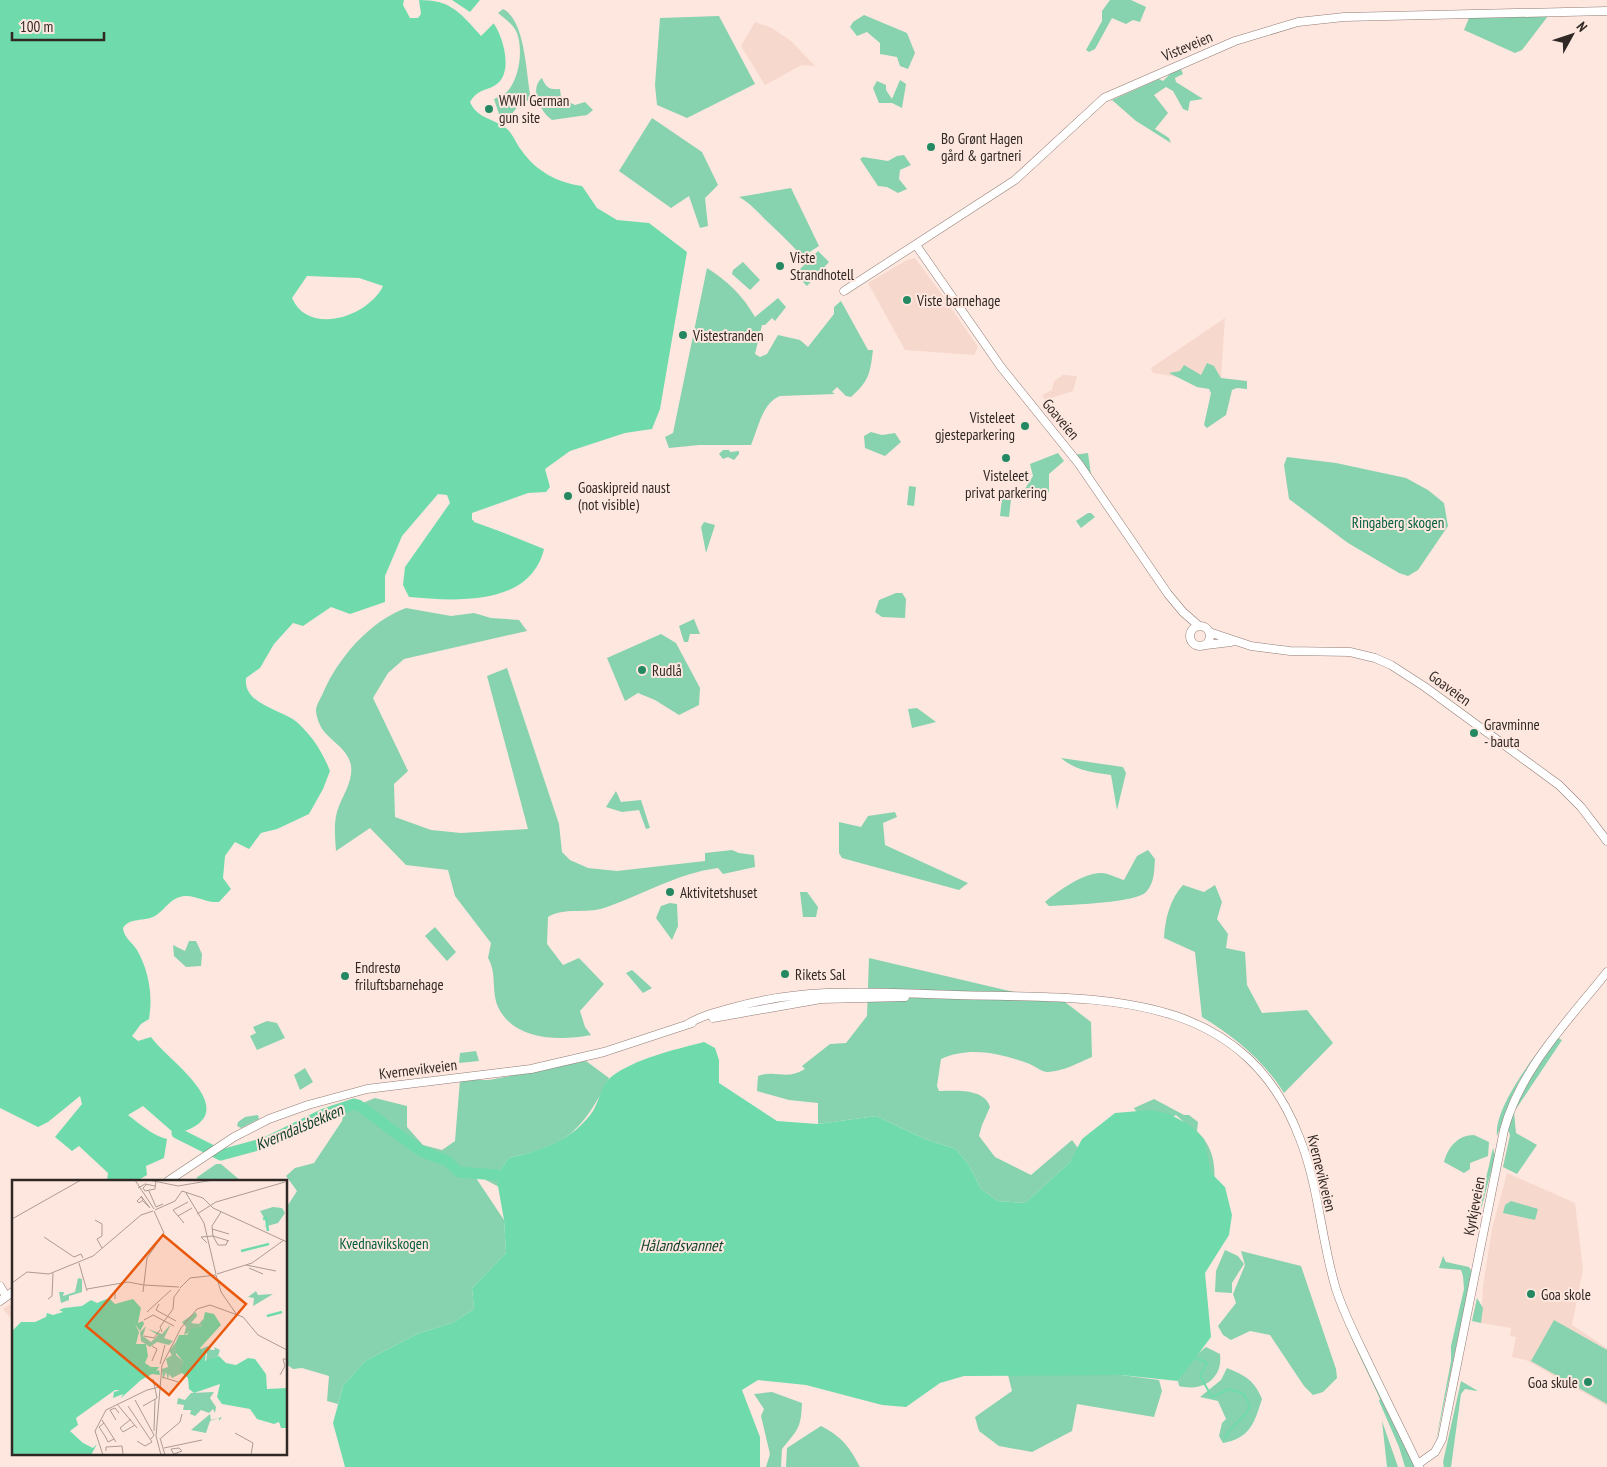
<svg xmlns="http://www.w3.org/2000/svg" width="1607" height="1467" viewBox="0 0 1607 1467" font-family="'PT Sans Narrow',sans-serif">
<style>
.built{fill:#f7d8cd}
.green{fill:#87d2af}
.water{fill:#6fdbad;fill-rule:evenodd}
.pier{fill:#fee7de}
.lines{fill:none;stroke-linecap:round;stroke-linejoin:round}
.stream{stroke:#6fdbad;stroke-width:2}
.river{stroke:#6fdbad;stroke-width:11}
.major-casing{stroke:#917c75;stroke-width:9}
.major{stroke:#fff;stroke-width:8}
.poi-dot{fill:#248863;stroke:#fee7de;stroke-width:2}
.labels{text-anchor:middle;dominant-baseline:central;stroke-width:4;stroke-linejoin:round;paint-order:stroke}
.street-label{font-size:15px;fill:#302825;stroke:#fee7de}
.poi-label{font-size:15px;fill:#302825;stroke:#fee7de;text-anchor:start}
.park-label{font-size:15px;fill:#025e41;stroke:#fee7de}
.water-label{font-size:16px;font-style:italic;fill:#0d3d2b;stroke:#fee7de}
.inset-river{fill:none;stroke:#6fdbad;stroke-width:2.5}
.inset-road{fill:none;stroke:#ac9b94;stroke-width:1}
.view{fill:#e8590c;fill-opacity:0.15;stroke:#e8590c;stroke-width:2.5}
.inset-edge{fill:none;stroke:#302825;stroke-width:2.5}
</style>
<rect width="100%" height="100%" fill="#fee7de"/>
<path class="built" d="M755,22L772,28L791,41L815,66L802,65L765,85L741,46Z
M915,258L946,300L944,302L947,306L949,305L978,347L974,355L905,350L868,283L907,260Z
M1225,318L1221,378L1214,366L1207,363L1201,375L1180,371L1170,373L1178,377L1153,373L1151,368Z
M1063,375L1077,376L1073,391L1045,400L1042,395L1052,390L1054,381Z
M1507,1173L1575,1203L1583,1269L1572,1325L1607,1348V1406L1526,1360L1512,1357L1516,1337L1510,1336L1511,1328L1481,1323L1483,1286L1492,1229Z
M9,1305L14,1306V1322L3,1309Z"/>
<path class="green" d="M1110,0H1131L1146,7L1140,22L1133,20L1126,24L1112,18L1095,49L1089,52L1086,50L1102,21V11Z
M503,9C526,20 526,76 531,99L518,106L511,115L515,121L513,124L507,117H500L494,99C498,97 504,95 507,92C520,77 523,50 517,33C513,24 505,19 498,13Z
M864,15L907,33L915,53L908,69L900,66L897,57L880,54V43L867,32L857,36L850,27L853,22Z
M719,16L755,84L687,118L657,105L655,85L660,18Z
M1548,16L1522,50L1515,53L1464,30L1469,18Z
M1181,69L1183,74L1175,78L1176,82L1203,99L1190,101L1188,111L1183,109L1173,91L1166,87L1154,95L1168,113L1155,129L1169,138L1171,143L1136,121L1112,100L1159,79L1163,81L1171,73Z
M542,78C546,88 550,90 560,89L561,98L575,105L585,102L593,110L587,115L552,120C540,112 529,89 542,78Z
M900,80L906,84L902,108L892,103H879L873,88L877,81L886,85V90L892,99Z
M652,118L702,152L718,185L705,198L708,226L700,228L689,196L671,208L619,171Z
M904,155L911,165L900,170L899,179L907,189L898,193L887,187L878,186L860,159L863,157L888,161L897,156Z
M791,188L819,246L802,257C792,244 781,235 769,223C759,214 752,204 739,197Z
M818,251L829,262L807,286L795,274Z
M743,262L760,280L750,290L732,274L733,270Z
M707,268C728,281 743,296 755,317L778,298L786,307L775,321L772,318L765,325H762L755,354L760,357L767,354L778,335L800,340L808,347L834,314V307L841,301L868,350H873C870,374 869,381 851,397L846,396L837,387L832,392L835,394L780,396C762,403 758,429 751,445H699L669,448L665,437L673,433Z
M1207,363L1214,366L1221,378L1247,381V389L1237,388L1232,390L1226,415L1207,428L1204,425L1211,393L1209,389L1197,387L1169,373L1180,371L1184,365L1201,375Z
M871,432L882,435L895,433L901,442L885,456L865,448L864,436Z
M723,450H729L730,452L739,451V454L734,460L728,457L723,459L719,454Z
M1058,453L1064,461L1049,474V492L1036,496L1023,492L1033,476L1030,464Z
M1088,453L1092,482L1073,455Z
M1287,457L1336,463L1406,478L1428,490L1444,503L1448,526L1418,570L1408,576L1399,573L1348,543L1289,499L1284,465Z
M909,486L916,487L914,506L907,505Z
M1003,490L1012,491L1009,517L1000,516Z
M1088,513H1091L1095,517L1081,528L1076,521Z
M704,522L715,525L706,553L701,527Z
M896,593H902L906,599L905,618L882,617L875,612L879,600Z
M406,608L451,616L474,613L491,618L519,620L527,631L404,659L388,673L373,698L408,771L394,784L395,817L431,830L461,833L528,829L487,676L507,668L559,824L562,852L570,860L588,868L617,871L705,861V853L732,850L739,853L754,855L755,867L723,874L718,868C678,873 642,895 604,908C585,914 564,907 548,917L547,944L563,965L579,958L604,984L580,1011L585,1027L591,1035C560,1041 514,1041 498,1007C491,990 497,973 488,958L491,943L455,896L448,870L406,865L370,828L336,851C335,836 333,820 339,806C344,794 353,780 351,766C349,748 325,738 320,725C318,721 316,714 316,710C316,705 321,698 323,693C338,658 370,621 406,608Z
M694,619L700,634H690L688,642H684L679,626Z
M661,634L676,643L700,688L699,705L679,715L655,700L638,693L625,701L607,658Z
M917,708L936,722L912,728L908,709Z
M1061,758L1123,767L1126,773L1117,810L1111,775C1092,772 1076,771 1061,758Z
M616,791L621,802L641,800L650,828L646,829L639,810L622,812L606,807Z
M895,812L897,817L883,823L885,845L968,883L959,890L842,858L839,853V822L861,827L868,816Z
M1148,850L1155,859C1154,871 1155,882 1146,892C1136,903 1067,905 1049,906L1045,902C1058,891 1083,873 1101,873C1108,873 1117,878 1124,880L1137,856Z
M1183,885L1204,892L1215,885L1222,902L1217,919L1228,934L1226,948L1245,952L1247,985L1262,1013L1307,1010L1333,1043L1284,1093C1264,1061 1234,1036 1202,1017L1195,952L1164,938C1165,919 1170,899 1183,885Z
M800,892H807L818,907L816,917H803Z
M670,903L677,904L678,926L672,940L656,918L661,906Z
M435,927L456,952L447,961L425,936Z
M189,941H196L202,954L201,966L186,967L174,956L173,945L185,951Z
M869,958L1026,995L1057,996L1091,1022L1092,1057C1078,1063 1064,1071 1048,1072C1041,1072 1034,1065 1027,1063C999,1053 969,1046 941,1059L937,1086L939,1091C956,1091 984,1088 990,1107L982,1125L979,1136L995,1157L1031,1175L1072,1140L1078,1148L1070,1162L1025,1203L998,1201L981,1189L969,1165L956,1149L925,1139L876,1116L818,1124V1103L789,1100L757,1091L758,1076C778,1069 785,1081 805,1069L802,1066L830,1044L846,1043L867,1016Z
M632,970L652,988L643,993L626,973Z
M1577,1002H1579L1520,1080L1512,1096L1497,1136C1493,1101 1555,1030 1577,1002Z
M267,1021L277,1023L285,1038L257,1050L250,1036L256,1033L253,1027Z
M1558,1038L1562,1040L1514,1112L1516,1133L1537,1145L1517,1174L1503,1167L1510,1135L1508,1129L1516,1100L1540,1060Z
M476,1051L479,1061L459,1063L460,1053Z
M586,1061L609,1078C582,1132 567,1145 509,1158L496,1175L499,1187L471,1172L457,1169L452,1161L422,1148L360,1104L375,1098L407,1106V1127L423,1145L442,1150L455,1141L460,1080H489Z
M305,1068L313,1082L300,1090L294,1075Z
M1154,1099L1184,1115H1189L1198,1122L1197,1131C1213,1147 1216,1164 1214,1186L1186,1124L1176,1115L1167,1120L1140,1118L1134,1108Z
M350,1108H361C388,1128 442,1174 474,1175L504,1220L506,1253L472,1288L474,1309L454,1322L417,1334L365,1361L343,1386L338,1404L327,1401L329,1376L302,1368L293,1369L286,1364V1208L297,1191L286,1176L295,1168L314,1163L342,1121L344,1111Z
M258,1115L259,1119L241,1128L237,1126L238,1122L245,1117Z
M1474,1135L1489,1142L1488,1156L1470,1163V1169L1464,1173L1444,1162C1448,1147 1458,1135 1474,1135Z
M1493,1148L1495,1156L1481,1210L1482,1195L1485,1193L1484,1187Z
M216,1164H221L241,1181H202L196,1178Z
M1511,1201L1538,1209L1535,1220L1503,1213L1505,1205Z
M1225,1250L1238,1256L1244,1264L1232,1283V1293L1215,1292L1216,1271Z
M1241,1251L1301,1266L1336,1369L1337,1378L1323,1392L1313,1395L1304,1386L1270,1335L1250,1331L1231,1340L1223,1335L1218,1326L1236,1303L1233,1294L1245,1265Z
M1443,1256L1446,1262L1469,1267L1472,1272L1435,1446L1451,1361V1346L1464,1289L1463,1276L1461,1270L1439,1268Z
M1477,1298L1483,1308L1481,1323L1472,1321Z
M1554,1320L1607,1350V1404L1531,1361Z
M1346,1327L1415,1467H1405L1399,1447L1379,1401L1380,1399Z
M1206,1347L1220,1354C1223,1379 1202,1392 1179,1386L1178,1381L1194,1357Z
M1227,1368C1246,1376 1254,1380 1262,1399C1254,1424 1250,1438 1223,1443L1219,1436L1222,1423L1226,1419L1218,1401L1200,1397L1221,1380Z
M1068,1374L1121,1375L1159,1380L1162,1391L1154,1417L1077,1404L1072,1431L1032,1452L999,1446L979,1431L975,1417L1012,1391L1008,1375Z
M1461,1381L1478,1391L1465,1389L1461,1394L1451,1467H1444L1443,1462Z
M772,1392L802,1403C801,1430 797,1430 782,1449L781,1467H766L770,1454L761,1416L764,1409L754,1394Z
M1382,1421L1398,1467H1387Z
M821,1426C842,1437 849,1446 860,1467H786L787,1448Z"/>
<path class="water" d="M0,0H404L403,5L410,18H418L421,14L419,0C450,0 458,11 478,32L492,21C503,35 513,70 498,83C488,92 479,87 470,102C476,118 495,119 507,129C514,135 516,144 522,151C536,171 558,183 582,186L597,208L617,220L649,223L687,252L660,409L652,429L625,433L570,451L545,469L550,487L546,492L528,493L472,513V520L544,549C530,607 455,601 409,597L403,585L405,567L450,503L447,495L438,494L402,536L385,576V602L350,614L331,607L303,626L293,623L274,644L260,668L246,678C243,705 282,709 298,723C313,737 323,753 330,771L323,789L309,814L277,829L261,833L249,849L235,842L225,856L223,878L231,889L219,902C206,903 196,895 184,896C170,898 166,909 155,916C144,922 130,917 123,928C124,938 132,942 137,950C149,971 153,996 149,1019L141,1024L132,1036L138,1041L151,1037C167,1060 243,1109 185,1131L178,1129L175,1134L143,1106L128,1115C140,1124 153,1136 167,1139L164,1158L146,1166L147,1175L137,1181H107L108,1173L79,1146L72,1151L55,1137L82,1104L80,1096L48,1122L38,1127L0,1108ZM307,276L359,278L383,286C369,316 309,337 292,298Z
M452,0H480L470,12Z
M704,1042L715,1048L719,1060V1083L777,1121L818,1124L876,1116L925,1139L956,1149L969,1165L981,1189L998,1201L1025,1203L1070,1162L1082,1139L1115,1113L1151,1110L1169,1114L1188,1124L1204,1139L1211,1173L1225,1187L1232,1215L1229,1235L1205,1273L1211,1337L1178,1381L1121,1375L964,1376L940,1383L906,1407L882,1405L806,1385L758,1380L742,1390L760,1437V1467H345L333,1423L343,1386L365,1361L417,1334L454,1322L474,1309L472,1288L506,1253L504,1220L496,1175L509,1158C542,1150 572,1141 593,1111C599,1101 602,1084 611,1077C636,1058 674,1050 704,1042Z"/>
<path class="pier" d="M439,0L457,6L479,29L489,18L494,19V23L481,36L460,12Z
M474,516L510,532L511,535L474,522Z"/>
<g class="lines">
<path class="stream" d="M1194,1357L1207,1363L1200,1376L1212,1397L1229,1389L1244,1394L1250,1407C1242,1422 1233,1422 1225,1438"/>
<path class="river" d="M177,1133L221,1155L265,1143L324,1114L354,1104L358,1105L421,1151L447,1161L459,1172L496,1175"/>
<g class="major-casing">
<path id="major" d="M916,245L1001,367L1079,464L1168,594L1183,612L1199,626
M844,291L1015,180L1104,98L1235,41L1298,22L1344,17L1607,11
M1190 636a10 10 0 1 1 20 0a10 10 0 1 1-20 0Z
M1209,632L1251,646L1290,651L1350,652L1375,658L1391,665L1425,687L1559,785L1581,807L1607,841
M1206,645L1231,642
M713,1018L821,999L905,997
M688,1024C701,1016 716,1012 731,1008C808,986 878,993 956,995C1091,999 1242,984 1300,1139C1319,1187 1321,1240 1336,1289C1344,1314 1356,1337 1367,1360C1384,1396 1402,1431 1419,1467
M168,1181L234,1137L269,1119L308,1105L367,1089L531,1069L604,1052L692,1023
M0,1286L6,1296
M0,1301L14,1291
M1418,1464L1435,1452L1442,1439L1504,1130C1521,1068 1568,1021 1607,972"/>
</g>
<use href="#major" class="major"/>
</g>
<g class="poi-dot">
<circle cx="489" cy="109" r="5"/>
<circle cx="931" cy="147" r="5"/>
<circle cx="780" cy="266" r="5"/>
<circle cx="907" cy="300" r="5"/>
<circle cx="683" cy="335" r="5"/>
<circle cx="1025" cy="426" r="5"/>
<circle cx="1006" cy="458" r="5"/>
<circle cx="568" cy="496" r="5"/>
<circle cx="642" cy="670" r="5"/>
<circle cx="1474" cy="733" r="5"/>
<circle cx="670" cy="892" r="5"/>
<circle cx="785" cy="974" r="5"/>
<circle cx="345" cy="976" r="5"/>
<circle cx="1531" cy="1294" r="5"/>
<circle cx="1588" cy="1382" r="5"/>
</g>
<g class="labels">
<g class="street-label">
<text transform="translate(1187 46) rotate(-23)">Visteveien</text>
<text transform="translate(1061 419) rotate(50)">Goaveien</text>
<text transform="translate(1450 688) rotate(36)">Goaveien</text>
<text transform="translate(418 1069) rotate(-7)">Kvernevikveien</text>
<text transform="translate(1322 1173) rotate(76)">Kvernevikveien</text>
<text transform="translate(1474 1206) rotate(-79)">Kyrkjeveien</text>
</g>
<g class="poi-label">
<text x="499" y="100">WWII German<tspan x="499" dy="17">gun site</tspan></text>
<text x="941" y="138">Bo Grønt Hagen<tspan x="941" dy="17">gård &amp; gartneri</tspan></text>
<text x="790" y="257">Viste<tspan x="790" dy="17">Strandhotell</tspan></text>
<text x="917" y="300">Viste barnehage</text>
<text x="693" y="335">Vistestranden</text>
<text x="1015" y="417" text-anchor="end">Visteleet<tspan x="1015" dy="17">gjesteparkering</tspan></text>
<text x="1006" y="475" text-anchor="middle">Visteleet<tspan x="1006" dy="17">privat parkering</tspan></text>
<text x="578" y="487">Goaskipreid naust<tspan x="578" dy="17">(not visible)</tspan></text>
<text x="652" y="670">Rudlå</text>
<text x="1484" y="724">Gravminne<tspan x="1484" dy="17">- bauta</tspan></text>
<text x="680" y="892">Aktivitetshuset</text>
<text x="355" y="967">Endrestø<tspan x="355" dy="17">friluftsbarnehage</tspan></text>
<text x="795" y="974">Rikets Sal</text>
<text x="1541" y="1294">Goa skole</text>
<text x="1578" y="1382" text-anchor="end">Goa skule</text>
</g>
<g class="park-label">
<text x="1398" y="522">Ringaberg skogen</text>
<text x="384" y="1243">Kvednavikskogen</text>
</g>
<g class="water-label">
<text transform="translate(299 1127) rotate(-23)">Kverndalsbekken</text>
<text x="681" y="1245">Hålandsvannet</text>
</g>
</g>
<g transform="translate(12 1180)">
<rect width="275" height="275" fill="#fee7de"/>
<path d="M261,27L270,28L273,33L266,43L252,47L256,44L248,31ZM66,98L70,99V112L57,116V120L49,123L47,112H52L51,116L63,112ZM244,111L246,115L261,114L241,126L242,118L236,117ZM184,132L185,136L179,143L187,144L191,139V145L172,155L174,147L170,142ZM159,144L152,158L161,161L157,165L145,162L138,167L129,161L128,152L134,146L131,156L139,162L146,155L136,149L150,154ZM164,162V175L171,181L170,193L160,198L157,194L156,200L154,192L151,200L150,189L156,187L154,179L160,175L157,171ZM196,166L199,170H203L202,167L208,170L206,176L197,181H194L195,174L189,169ZM202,212L198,218L204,227L203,233L201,229L197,233L189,230L183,236L178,234L179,230H171L172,225L165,224L166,218L173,220L179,213ZM198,234L199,240L210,237L207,241V238L198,241L194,253L179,250Z" fill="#87d2af"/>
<path d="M97,118L103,124L121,119L129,128L126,143L131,141L132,144L128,151L123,144L127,152L124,164H134L136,176L133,183L139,187H147L144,191L147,190L148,195L140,194L129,200L109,218L111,214L101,218L102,212L108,210H103L64,238L66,245L58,251L71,263L81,268L85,264L79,275H0V151L9,142H23L34,137L35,133L41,135L51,132L47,130L52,128L70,126L79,120L85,123ZM193,132L202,134L209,145L188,168L194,173L193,181L207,176L214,183L224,185L236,178L243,179L254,194L255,209L275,208V248H269L267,242L262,244L245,239L238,229L210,224L205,217L208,204L182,213L177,209L176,198L169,192L171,181L164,173V162L167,155H175L179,149L190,146Z" fill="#6fdbad"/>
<path class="inset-river" d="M251,39L254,38L256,51M229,71L257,64M255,136L270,132"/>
<path class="inset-road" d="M123,0L142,29M137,0L166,6L201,0M135,4L131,8L133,11L143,9L144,1M126,8L133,4L143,6M137,11L144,27L151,24M170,11L191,18L201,28L275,62M174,13L192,43L204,94M129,16L138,28L131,21M129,17L125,21L127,23L131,20L129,16M143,30L163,21L170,11M209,32L200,46L201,56L206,65H214L216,60M185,34L204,22L273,2M166,36L180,28M0,39L69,0M83,40L90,44V56L85,59L90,68M172,43L161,30L176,22M200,49L217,54M32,57L62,77L69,74L71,78M195,63L189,57L201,56L217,61M67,83L75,111M234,85L264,91M237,88L251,94M205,94L240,83L272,60M204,95L209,112L225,135M0,103L15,92L37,94L81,76L129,35L141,31M132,105L167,107M168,108L178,98L204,95M75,109L116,102L132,105M131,112L135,78L152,53L142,31M36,119L40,116L41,93M103,119V112L111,104M147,124L144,130L164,141M135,132L159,110M132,140L141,135L162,146M150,152L148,147L161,129L162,117L168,109M132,156L142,158L148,150M140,181L145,169L140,166M148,184L153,165M268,195L273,186L271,179H275M150,197L166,202M123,220L142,255L139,259M105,224L125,248M116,226L140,262M131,226L145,218L141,199M119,239L108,248L111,252L123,245M90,240L104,262M104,240L98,230L103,228L107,233M92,243L87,247L93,256L96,262L102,259M142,251L143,219M223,253L241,263L239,275M148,258L153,275M149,258L168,242L170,234M125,261L133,266L140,262M152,268L190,260M94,271V267L110,266L111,274M162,274L170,271L167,268L159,269L161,273L162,274H166L167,275M91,275L83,251L94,230L135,210L148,207M149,275L144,256L150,185L169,148L185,129L198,125L231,137L246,155L275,170"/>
<path class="view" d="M151,55L234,124L157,215L74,146Z"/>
<rect width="275" height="275" class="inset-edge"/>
</g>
<g transform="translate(1572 35) rotate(50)" stroke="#fee7de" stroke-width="4" paint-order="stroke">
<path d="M0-4L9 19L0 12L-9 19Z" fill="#302825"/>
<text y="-8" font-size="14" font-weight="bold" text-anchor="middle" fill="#302825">N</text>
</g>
<path d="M12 32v8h92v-8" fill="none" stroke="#302825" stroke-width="2.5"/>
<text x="20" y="32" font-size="15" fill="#302825" stroke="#fee7de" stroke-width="4" paint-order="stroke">100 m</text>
</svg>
